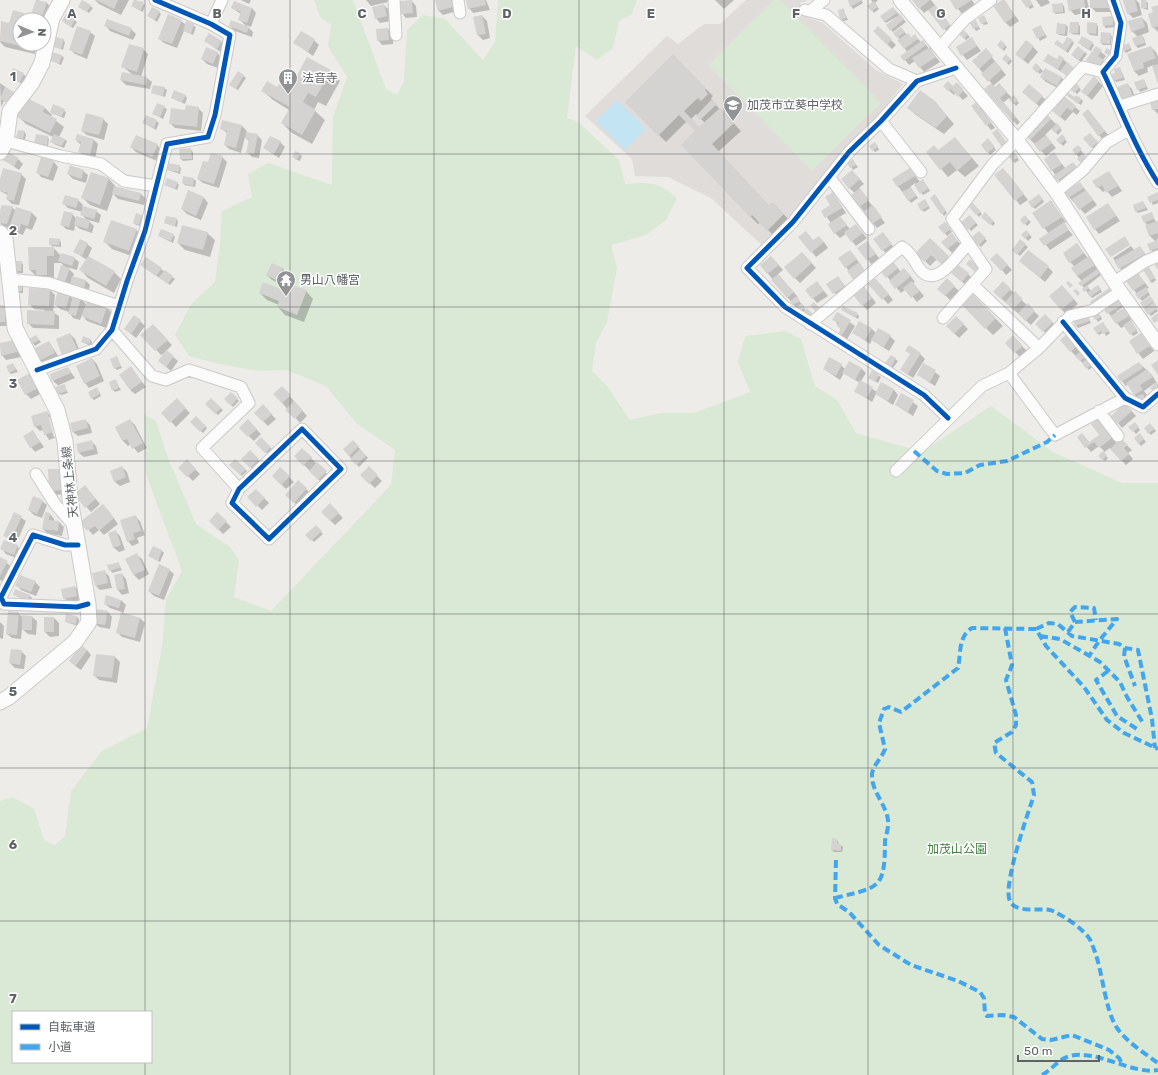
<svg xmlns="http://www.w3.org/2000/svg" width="1158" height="1075" viewBox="0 0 1158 1075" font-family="Rubik,'Noto Sans JP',sans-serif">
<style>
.education{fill:#dfdcd9}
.green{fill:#dae8d6;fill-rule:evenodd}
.water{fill:#c3e4f3}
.shadow{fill:#0003;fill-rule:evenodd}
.building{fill:#d5d3d2}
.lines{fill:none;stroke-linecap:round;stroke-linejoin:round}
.minor-casing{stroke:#cacac9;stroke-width:13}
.tertiary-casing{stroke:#cacac9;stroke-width:15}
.secondary-casing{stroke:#cacac9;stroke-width:17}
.minor{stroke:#fcfcfc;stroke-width:11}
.tertiary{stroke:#fcfcfc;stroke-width:13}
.secondary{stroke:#fcfcfc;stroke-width:15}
.quiet{stroke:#41a6ee;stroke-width:4;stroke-dasharray:8 4;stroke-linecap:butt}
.cycleway-casing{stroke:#fff;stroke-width:8}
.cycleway{stroke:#0057b8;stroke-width:5}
.grid{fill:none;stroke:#5f6366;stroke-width:1;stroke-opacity:0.55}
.labels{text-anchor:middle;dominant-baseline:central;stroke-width:3;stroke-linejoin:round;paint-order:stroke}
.poi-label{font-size:12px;fill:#5f6366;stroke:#fff;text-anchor:start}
.street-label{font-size:12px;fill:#5f6366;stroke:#fff}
.park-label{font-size:12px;fill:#417f3d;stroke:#fff}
.grid-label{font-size:13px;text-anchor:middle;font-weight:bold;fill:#5f6366;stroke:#fff;stroke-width:3;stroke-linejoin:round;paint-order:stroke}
</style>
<rect width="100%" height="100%" fill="#eeece9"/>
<path class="education" d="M746,0H809L800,3L802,15L823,23L876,70L903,84L869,128L764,247L711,198L668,177L635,176L632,159L585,116L667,36L678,44L704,24H720Z"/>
<path class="green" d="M314,0H353L386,89L397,95L404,81L407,30L422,15L445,19L483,60L495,42L498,0H637L632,14L619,21L613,48L597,60L576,46L567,118L578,122L619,160L625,184C650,182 657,181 677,198L666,220L646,235L611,245L617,268L607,322L596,343L592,371L607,386L630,420L661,413H694L750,392L738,362L745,336L785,331L801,339L815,386L837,400L856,433L922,452L991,406L1053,452L1122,483H1158V1075H0V801L13,797L34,809L44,840L55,845L65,836L71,791L102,751L147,728L162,647L166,600L182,571L146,474L144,414L156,421L168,458L196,524L230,547L239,560L234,597L271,611L391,485L395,450L356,423L326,386L286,370L258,371L219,364L189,356L175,335L191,304L215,282L220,245L222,211L252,197L248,174L268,163L332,185L333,117L347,77L328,46L331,25L320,17ZM13,1012H151V1062H13Z
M774,0H780L881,103L812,171L708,65Z"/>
<path class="water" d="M617,100L646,129L625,150L596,121Z"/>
<path class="shadow" d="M37,0L47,3L51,8L44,20H34L32,17Z
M95,0H129L121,15L99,4Z
M135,0L145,5L143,12L132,6Z
M241,0H251L249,4Z
M366,0H388V2L371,6Z
M436,0H454L457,11L443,15L438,10Z
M472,0H486L490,10L473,13L469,8Z
M715,0H734L724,9Z
M850,0H861L863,3L853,9L848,1Z
M871,0H878L875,3L879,9L874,13L869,6L873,3Z
M913,0H931L954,30L949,34L928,10L924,13Z
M951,0H972L975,5L962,14Z
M1004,0L1019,21L1010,27L1005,22Z
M1023,0H1029L1034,7L1030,9Z
M1036,0H1048L1050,3L1041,7Z
M1068,0H1087L1090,12L1075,15L1070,10Z
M1091,0L1114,6V12H1096L1091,7Z
M1123,0H1136L1139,3L1142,15L1133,18L1128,13Z
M1144,0H1147L1145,1L1148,3V10L1142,8Z
M83,1L93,8L89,13L81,8Z
M412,1L416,6L417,17L406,18L402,13Z
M1062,4L1064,6L1065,13L1056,14L1053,12Z
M384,5L389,10L391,21L380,23L376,18Z
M1158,6V32L1153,27L1154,13Z
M232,8H252L256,13L251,27L246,25L253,32L252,37L235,31L230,26L247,27L239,19L241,14Z
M843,10L848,20L843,21L841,19Z
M895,10L906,22L893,32L891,30L896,17L886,23L884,21Z
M159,12L161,14L157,22L149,16Z
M23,14L29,20H20V44H37L35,54L5,47L0,42L2,22L10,24Z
M67,15L77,22L73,28L65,23Z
M482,16L487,21L490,38L483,40L478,35L475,18Z
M984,16L988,24L984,25L982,23Z
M1113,17L1115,19V27L1106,28L1104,26Z
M1142,18L1147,23L1149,32L1141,35L1144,38L1146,45L1138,48L1136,46L1138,37L1132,31Z
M181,21L186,25L187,22L196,27L193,35L184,31L177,48L164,43L159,38Z
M976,22L980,29L976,31L974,28Z
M1078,23L1080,26V35L1072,34L1070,32Z
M1096,24L1098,26V36L1090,35L1088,33Z
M1066,25L1068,27L1067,36L1059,35L1057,33Z
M106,26L131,29L136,34L133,40L110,31Z
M878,27L896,45L892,49L874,31Z
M388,29L393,33V44L382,45L378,40Z
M1042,29L1047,37L1040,41L1034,30Z
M903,30L907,35L911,38L915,36L921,42L923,41L940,62L924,72L915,61L909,65L905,60L907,52L898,37Z
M963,31L970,37L966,40L960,34Z
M90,32L95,36L87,59L75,54L70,49Z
M1110,34L1112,36L1111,45H1103L1101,43Z
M971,38L981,51L967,60L957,48Z
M63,40L65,42L63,50L54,46Z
M314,40L319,45L313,56L295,43Z
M205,41H221L226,46L222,53Z
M1072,41L1074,43L1068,53L1056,44L1063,45Z
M1001,42L1007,47L1004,51L998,45Z
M1092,43L1094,45L1091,51L1081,45Z
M1128,44L1132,50L1126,53L1124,51Z
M1033,47L1038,52L1028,64L1016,54Z
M1151,47L1156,52L1158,57V81L1153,65L1147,68L1148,72L1139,76L1134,71L1129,55Z
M1096,48L1106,56L1103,60L1108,65L1103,72L1092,65Z
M143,49L148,54L141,77L147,78L152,82L150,89L126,85L121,80L132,74L123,67Z
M986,50L1006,75L993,86L995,88L999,84L1012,98L1014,97L1019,103L1016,106L1009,98L1003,103L1020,122L1017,125L986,89L992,84L973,61Z
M1085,52L1087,54L1081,62L1074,57Z
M217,53L222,58L218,68L207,64L202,59Z
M1006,55L1012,61L1009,65L1003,59Z
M62,56L64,58L61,65L51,60Z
M673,56L713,96L711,98L714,103L741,131L718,152L769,206L773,203L791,222L775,237L760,222L758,224L751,217L683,145L697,131L687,121L666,142L626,102ZM696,114L705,123L699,129L691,119Z
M1063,59L1076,71L1063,73L1045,61Z
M1037,65L1043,71L1040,74L1034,68Z
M1120,68L1125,80L1116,82L1114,80Z
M13,69L26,76L22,84L10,77Z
M330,71L340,81L326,106L318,102L314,110L325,120L312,144L292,133L282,123L289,110L273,100L263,91L278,88L290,89Z
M238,72L246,78L238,90L233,87Z
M1041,77H1061L1066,82L1062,90L1046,82Z
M1144,80L1148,89L1140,92L1135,83Z
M1098,81L1103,86L1092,100L1083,92Z
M0,83L16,95L10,105L4,101L1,107Z
M957,84L968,96L963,100L956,93L954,95L944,86L953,87Z
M1076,84L1081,90L1077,94L1071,88Z
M1029,85L1047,101L1041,108L1028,96Z
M1128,85L1132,89L1137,102L1128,105Z
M164,88L167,90L165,97L152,93Z
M185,95L187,98L185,104L172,98Z
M1068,96L1081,99L1083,101L1081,105Z
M1064,98L1080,111L1077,115L1073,112L1065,121L1058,115Z
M1158,101V114L1153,109Z
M935,102L954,124L944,134L916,115L908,108Z
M158,104L167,109L163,119L154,114Z
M54,105L66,112L64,118L51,113Z
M972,106L981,108L995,128L991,130Z
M45,108L52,115L51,117L64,127L59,137L67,141L64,148L54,144L52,141L53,137L26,124L19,117Z
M198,108L203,113L201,131L175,128L170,123L186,111Z
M1088,110L1109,136L1103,140L1099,135Z
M1048,116L1062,130L1058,135L1052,128L1045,135L1056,148L1046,156L1027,136Z
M103,119L108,124L104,140L87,135L82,131Z
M156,121L159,123L156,130L144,123Z
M223,121L242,126L247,131L246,133L257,135L262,140L259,158L252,157L247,152L249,141L245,137L241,153L229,149L225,145L228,134L221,128Z
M24,132L26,134L25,140L19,139L17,137Z
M1090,134L1099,145L1094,149L1084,139Z
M1062,136L1067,142L1063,146L1057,140Z
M47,137L49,139L48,146L38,145L36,143Z
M955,138L979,166L965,177L957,170L948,177L927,152L939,151Z
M76,140H94L98,144L95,159L84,156L79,151L81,145Z
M280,142L285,147L279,158L264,148Z
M990,142L996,150L990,155L982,145Z
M157,145L162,150L157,161L136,152L131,147Z
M877,145L879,150L875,152L873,150Z
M1078,146L1088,160L1084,164L1073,150Z
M191,150L193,152V160L183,161L181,159Z
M295,152L302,156L300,161L295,159Z
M1054,154L1066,169L1073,163L1078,168L1062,185L1052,170Z
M1016,156L1019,160L1015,163L1013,161Z
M222,157L227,162L219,188L203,183L198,179L209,164Z
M3,159H18L23,164L19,170Z
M853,161L858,167L853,170L849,163Z
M54,162L58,167L53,181L41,177L37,172Z
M179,166L181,168L180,174L168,170Z
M910,169L920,182L925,183L930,191L923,195L915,183L910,187L918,198L911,203L893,180Z
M83,171L88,175L86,183L73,179L68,174Z
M1109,172L1122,191L1112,197L1106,190L1103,192L1098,187Z
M92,173L109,179L116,187L141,194L145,198L144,205L118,199L113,194L107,211L90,205L83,198Z
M21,174L26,179L19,205L12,204L7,199L8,195L0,191V183Z
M1008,174L1028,200L1020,205L996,176Z
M857,176L864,184L859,188L885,223L877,228L860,206L855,193L849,188Z
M184,177L194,179L196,181L195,187L185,185L183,183Z
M177,183L179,185L177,190L165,185Z
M1080,183L1097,205L1085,214L1069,197Z
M189,192L204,198L208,203L201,220L187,214L182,209Z
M833,193L846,213L839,217L850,229L856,225L867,238L856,246L846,234L840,238L835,233L829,225L831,223L822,211L831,206Z
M1158,194V203L1153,205L1149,197Z
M1041,197L1044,202L1035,209L1029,203Z
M931,198H937L947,213L944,216Z
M78,200L83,205L82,207L96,211L101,215L99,223L88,220L94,226L92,233L80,229L75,225L74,231L66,229L61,224L72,214L77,219L88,221L81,214L82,212L68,208L63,203Z
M1051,202L1066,222L1063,224L1073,235L1050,250L1041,239L1049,234L1033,213Z
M1143,202L1148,210L1138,213L1136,211Z
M926,203L930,208L924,212L922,210Z
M973,204L982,214L979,217L970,206Z
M1108,204L1120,221L1099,234L1095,229Z
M12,207L16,211L17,208L32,213L37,218L32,230L26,228L23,235L15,232L11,228L4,227L0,223V211Z
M1151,213L1156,222H1158V239L1156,240L1158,242V250L1153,252L1151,250L1156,242L1149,235L1147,225L1145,222Z
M985,214L995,223L993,226L983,216Z
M142,216L144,218L141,226L136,225L134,223Z
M969,216L978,225L971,231L963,222Z
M1025,217L1031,222L1027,226L1022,220Z
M176,219L178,221L177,227L165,223Z
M947,225L952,232L947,236L940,227Z
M136,230L144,237L137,258L112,249L105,242Z
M979,232L987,241L981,247L972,238Z
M1026,232L1032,237L1028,241L1023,235Z
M207,233L215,240L210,257L185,250L178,243Z
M883,233L895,249L887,255L883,250Z
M173,235L175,237L173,243L159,236Z
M956,239L962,246L952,253L942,242Z
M59,240L61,242V247L52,246L61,256L74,258L79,262L77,270L67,267L74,274L73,277L86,281L90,285L88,293L76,289L71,284L70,286L62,283L58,279L66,268L61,263H54V282L37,277L30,270L53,248L50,244Z
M930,240L953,262L946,268L937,259L930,266L917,253Z
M814,241L824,242L828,248L816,257L812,252Z
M1020,241L1028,247L1020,256L1013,250Z
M867,243L880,259L871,264L859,248Z
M87,244L92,248L88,257L114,272L121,279L114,293L88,278L81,270L87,260L75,252Z
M1077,244L1088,258H1089L1094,262L1101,275L1087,286L1091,291L1100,288L1102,292L1092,298L1080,283L1082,281L1077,276L1073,268L1075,267L1070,262Z
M1131,246L1134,250L1140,247L1149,259L1124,274L1113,258Z
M850,251L861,265L849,271L846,267Z
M807,258L816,268L800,283L795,278Z
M1002,259L1012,270L1006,275L1002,270Z
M1020,261L1048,267L1053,272L1045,282Z
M21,262L23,264V273H18L16,271Z
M776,262L783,270L778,274L798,297L797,298L807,312L808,310L814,317L811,319L801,314L761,265Z
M272,264L283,269L288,274L283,285L272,280L267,275Z
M141,265L161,269L175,279L170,285Z
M895,265L901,272L909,274L915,282L913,283L924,296L917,302L906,289L901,293L883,272Z
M1149,268L1156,280L1152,283L1150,281Z
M952,273L968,274L973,279L967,286Z
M1138,274L1149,288L1146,289L1150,295L1142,301L1134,290Z
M838,277L849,291L839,298L828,285Z
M947,280L959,291L950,300L939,289Z
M817,282L828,296L817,303L806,290Z
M1003,283L1039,316L1031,325L994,292Z
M21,284L23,286V293H19L17,291Z
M870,284H880L893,300L888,304Z
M50,290L55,295L53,312L59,316V329L33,328L28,323L45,310L34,309L29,304Z
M306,291L313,299L304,322L285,315L278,307L279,305L267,300L260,293Z
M1067,291L1078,304L1066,314L1061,309Z
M868,292L876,303L867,310L854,295Z
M69,295L73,299H81L87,305L88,301L107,308L112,313L106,328L87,321L82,315L80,320L73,318L69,312L60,309L55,304Z
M973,296L1003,326L993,335L963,305Z
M1152,299L1158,311L1151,316L1144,308Z
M1120,302L1123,307L1116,312L1117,313L1124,309L1128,314L1138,333L1133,336L1125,326L1121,328L1105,309Z
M0,306H5L10,311L9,326H0Z
M842,310L857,314L859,316L858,319Z
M837,313L855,326L846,341L839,335L841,330L834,319Z
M1045,315L1057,327L1048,336L1037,324Z
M1100,315L1102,319L1098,322L1094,316Z
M1088,316L1091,323L1078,328L1076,326Z
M956,317L968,329L959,338L947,326Z
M140,321L145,326L136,338L125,329Z
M1103,323L1110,333L1106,336L1104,332L1099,335L1097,333Z
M871,328L876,333L890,336L895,341L889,351L872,340L870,344L854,333Z
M157,330L172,345L166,351L178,361L171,371L159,361L165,353L161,355L142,335Z
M70,334L75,339L81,354L68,359L63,354Z
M1141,335L1154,351L1143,359L1130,342Z
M36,336L41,342L35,346L30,339Z
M1067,336L1093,366L1089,370L1071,351Z
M1013,337L1027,351L1020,357L1006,343Z
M90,339L92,342L91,346L82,342Z
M15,341L21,357L6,360L2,355L0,344Z
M49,342L59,357L45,365L40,360Z
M920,354L925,359L913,378L901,370Z
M891,356L898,361L893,368L889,365Z
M117,358L122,368L117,370L115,368Z
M92,359L97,364L104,381L89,388L85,383Z
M1139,363L1152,375L1158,385V392L1155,383L1144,391L1147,395L1145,396L1147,400L1140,403L1128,384L1126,386L1122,381Z
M13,364L18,372L11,374L9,372Z
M924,364L940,376L935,386L918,375Z
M841,365L845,369L861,368L866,373L861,381L877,392L882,384L894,390L898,395L893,405L876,394L872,402L855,391L860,383L844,373L840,380L824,369Z
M68,368L75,378L59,385V386L64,385L68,393L61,395L58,393L59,386L53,381Z
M131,368L146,387L135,394L130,390Z
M872,371L881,377L878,383L871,379Z
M29,374L42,393L31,399L26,394Z
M115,380L121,390L115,392L113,390Z
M282,387L307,416L300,423L274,394Z
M99,391L101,396L94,400L92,398Z
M231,393L239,401L233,407L225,399Z
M902,395L918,406L913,416L896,405Z
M211,399L223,410L218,415L207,404Z
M177,400L190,413L176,427L163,413Z
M263,406L276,419L268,426L255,413Z
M1130,409L1136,416L1122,428L1118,423Z
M47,412L51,417L57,437L49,440L43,430L40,431L35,426ZM47,417H50L56,437H54Z
M196,417L207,428L203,433L191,422Z
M85,420L90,425L92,433L78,436L73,432Z
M130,420L135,425L147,448L138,453L131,444L128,446L123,441L116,428Z
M248,421L261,434L254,441L240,428Z
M1102,425L1117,444L1121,440L1132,450L1128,453L1133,459L1126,465L1110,448L1103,453L1108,458L1105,461L1099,456L1104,451L1099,446L1091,452L1078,437L1082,434L1090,443L1100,435Z
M1136,425L1140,430L1136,434L1130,427Z
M1152,426L1156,431L1151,435L1149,433Z
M33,432L44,447L35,452L31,447Z
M1142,437L1146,442L1141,446L1135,439Z
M261,438L272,449L268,454L256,443Z
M91,441L96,446L98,454L84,457L79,453Z
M353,441L368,458L359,467L344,450Z
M302,449L330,477L323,484L295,456Z
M250,452L263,465L256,472L242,459Z
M235,460L247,471L242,476L231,465Z
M187,461L200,474L193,481L180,468Z
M122,467L127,472L130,482L120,486L115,482Z
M280,468L294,482L286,489L273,476Z
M369,468L382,481L375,488L361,475Z
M49,470L66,494L55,495L50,490Z
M298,481L311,494L299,507L286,495Z
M256,490L269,503L262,510L249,497Z
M89,491L100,504L91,512L76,495Z
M42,501L47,505L42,518L34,515L29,510Z
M330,505L343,518L335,525L322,512Z
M108,510L118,524L104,535L99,530L93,535L82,522Z
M14,513L26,521L16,544L4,535Z
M217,513L231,527L223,534L210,521Z
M50,514L54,519V522H59L64,527L62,536L48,534L43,529Z
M135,516L140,521L145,535L137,538L139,543L132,546L128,541Z
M316,526L323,534L314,542L307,535Z
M115,531L120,536L125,550L119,552L114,548Z
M17,546L22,551L19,559L6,554L2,549Z
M162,551L164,553L160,562L149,556Z
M137,555L142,559L149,574L139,580L134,575L127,560Z
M0,558L12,567L4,582L0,580Z
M118,563L122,570L112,573L109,566Z
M169,570L174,574L164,600L154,596L149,591Z
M104,571L109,576L112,588L100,590L96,586Z
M122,574L126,579L129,593L122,595L118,590L115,576Z
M35,582L40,587L36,596L21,590L17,585Z
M75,587L80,591L82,600L69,603L64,598Z
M16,590L30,596L32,598L30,602L16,596L14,594Z
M121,600L126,605L123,614L140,618L145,623L140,642L122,637L117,632L122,612L110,608L105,604Z
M108,612L112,617L110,629L99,627L94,622Z
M18,613L23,618L32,617L37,621L36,635L28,634L22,629L21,639L12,638L7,634Z
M77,617L79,619L78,626L66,622Z
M54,618L59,623V636L50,637L45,632Z
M0,622L4,626L3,639L0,638Z
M87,650L91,655L81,670L75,666Z
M21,651L26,656L24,669L15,668L10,663Z
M97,655L115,657L120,662L117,683L99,680L94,675Z
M837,840L839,844L843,847L842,852H834L832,850Z"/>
<path class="building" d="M36,0L47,2L41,20L30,17Z
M82,0L91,5L87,12L78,7Z
M96,0H118L114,9Z
M134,0L144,2L141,10L131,6Z
M412,0L413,13L401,14L400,1Z
M435,0H451L453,7L438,11Z
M466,0H485L486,5L468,9Z
M848,0H863L850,7Z
M912,0H930L919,9Z
M950,0H972L956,10Z
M1002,0H1005L1015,16L1005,23L993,6Z
M1021,0H1030L1033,4L1027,8Z
M1067,0H1084L1085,7L1069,11Z
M1090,0H1110V8H1090Z
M1123,0H1135L1138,11L1127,14Z
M1141,0H1146L1147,8H1141Z
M234,1L252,8L247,23L238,20L241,12L231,8Z
M874,1L878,7L871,11L867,6Z
M1063,3V12L1053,13L1052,4Z
M384,4L387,16L375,19L372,7Z
M935,5L950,25L943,30L928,10Z
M1158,5V26L1152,28L1148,14L1153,12L1151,7Z
M152,7L160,11L155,20L147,16Z
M893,7L897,13L884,22L880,16Z
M844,8L846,18L840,20L838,10Z
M13,10L24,13L22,20H20V44H29L28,48L0,41L1,21L9,23Z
M66,14L75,19L71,27L62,21Z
M168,14L182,20L172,44L158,39Z
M900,14L904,19L890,31L886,25Z
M482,15L486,34L477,35L473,17Z
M984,15L987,22L981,24L978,18Z
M1113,16V25L1103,26L1102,17Z
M1142,17L1145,27L1131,32L1128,21Z
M107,19L132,28L129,36L104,26Z
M231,20L249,27L247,33L229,26Z
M976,20L979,27L973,29L970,23Z
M186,21L194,24L191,34L183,31Z
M1070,22H1079L1078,33H1069Z
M1087,22L1097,23L1096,34L1087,33Z
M1057,23L1066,24L1065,34H1056Z
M1041,25L1045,35L1037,39L1032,29Z
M77,26L91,31L82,55L69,50Z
M878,26L892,39L887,45L873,31Z
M901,27L905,32L897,38L893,33Z
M388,28L389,40L377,41L376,29Z
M963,30L968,34L964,39L959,34Z
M301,31L315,39L308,52L293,43Z
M1101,32L1111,33L1110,44L1100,43Z
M209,33L222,41L217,49L204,41Z
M908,33L911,37L915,34L918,39L904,49L897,40Z
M1142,35L1145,43L1135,46L1132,38Z
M1082,36L1093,42L1089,49L1078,43Z
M55,37L64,39L61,49L53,47Z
M972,37L977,46L961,56L956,47Z
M1067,37L1073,40L1066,51L1054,44L1057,40L1063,44Z
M923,40L926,45L904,61L900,56Z
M1001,40L1006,45L1002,50L997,45Z
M1026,40L1034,46L1023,60L1015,54Z
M1129,43L1131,48L1124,51L1121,46Z
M129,44L144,48L137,72L121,67Z
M1078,46L1085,52L1079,60L1071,55Z
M1096,46L1102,50L1098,56L1104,60L1098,68L1086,60Z
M1151,46L1156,58L1143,63L1144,68L1134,71L1127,54Z
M206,47L218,52L213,64L201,59Z
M930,47L936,57L919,68L912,58Z
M986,48L993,56L979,69L972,61Z
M1107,48L1112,52L1109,56L1104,52Z
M52,52L62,55L59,64L50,60Z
M673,54L706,88L705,90L708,94L701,101L698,98L684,111L699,127L720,108L734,123L712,144L769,205L773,202L784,214L767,231L752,215L750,217L681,145L695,131L679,115L658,136L625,102Z
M1006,54L1011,59L1007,63L1002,59Z
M1048,54L1057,59L1059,55L1064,58L1058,69L1043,61Z
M307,57L331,70L316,97L308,93L303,102L316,110L302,135L281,123L290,107L261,91L267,81L277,87L280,83L290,88Z
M995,61L1002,69L988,82L981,74Z
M1067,62L1074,68L1068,77L1060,71Z
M1036,63L1041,68L1037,73L1032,68Z
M1158,64V84L1152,66Z
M1120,67L1123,78L1113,81L1111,74L1115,73L1114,69Z
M13,68L24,73L20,82L9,77Z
M1045,68L1062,77L1057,86L1040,77Z
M238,71L244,75L236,89L229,85Z
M122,72L147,77L146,85L120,80Z
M1094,76L1099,81L1087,96L1081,92Z
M1144,79L1147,87L1137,90L1134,82Z
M948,81L953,86L957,82L964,90L958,97L951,89L948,91L943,86Z
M991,83L995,87L999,83L1007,92L1000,98L1016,117L1012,121L984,89Z
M1076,83L1080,87L1074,93L1070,88Z
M1128,83L1133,97L1122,101L1117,87Z
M1029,84L1043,96L1036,104L1022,92Z
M153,85L165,87L163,96L151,93Z
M5,87L14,92L8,103L0,99Z
M174,90L186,95L182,102L171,98Z
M920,90L935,101L947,116L936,128L907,108Z
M1067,92L1075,97L1076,95L1082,99L1078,104L1065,94Z
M1014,95L1018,100L1013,104L1009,99Z
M1064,96L1076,106L1072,111L1067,108L1060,117L1052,111Z
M27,98L45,107L43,112L57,119L50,133L17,117Z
M712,99L717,104L700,120L696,116Z
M1158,100V109L1152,110L1150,102Z
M976,102L991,123L986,126L971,106Z
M157,103L165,106L160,117L152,114Z
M53,104L65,109L61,117L50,112Z
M186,105L199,107L197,127L169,124L171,108L185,110Z
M1088,109L1105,131L1098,136L1082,114Z
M86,113L104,118L99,135L81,131Z
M146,115L157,120L154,128L142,123Z
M1048,115L1051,119L1030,140L1026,136Z
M222,120L242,125L236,148L224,145L227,131L220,129Z
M1057,123L1061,128L1055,133L1051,129Z
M997,129L1007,143L1002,147L992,133Z
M18,130L25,131L23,139L16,138Z
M246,132L258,134L254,154L246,153L249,139L245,138Z
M1090,133L1098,142L1091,148L1083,138Z
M36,134L48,136L47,145L34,143Z
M54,134L65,139L62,146L50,142Z
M77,134L94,139L90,155L78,152L81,142L75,140Z
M1062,134L1066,139L1060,144L1056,140Z
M136,135L158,144L152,157L130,147Z
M1046,135L1052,143L1040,152L1034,144Z
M270,136L281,141L274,154L263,148Z
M955,137L972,158L957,171L950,162L940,170L926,152L934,145L938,150Z
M988,138L995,147L987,153L981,145Z
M875,142L878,147L872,151L869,146Z
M1078,145L1082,149L1076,155L1072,150Z
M191,148L192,159H180L179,149Z
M6,151L19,158L14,166L2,160Z
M295,151L300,153L297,160L292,157Z
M1014,152L1018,157L1012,161L1008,156Z
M1054,152L1062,164L1051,171L1044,159Z
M211,153L223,156L214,184L197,179L203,161L208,162Z
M1083,153L1087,158L1081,163L1077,159Z
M41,157L54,161L48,177L36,173Z
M853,159L856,165L850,168L847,163Z
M1073,162L1077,167L1057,181L1053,176Z
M168,163L180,165L179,172L167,170Z
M70,165L84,170L81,179L67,174Z
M3,168L22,173L14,201L6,199L8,193L0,191V179Z
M910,168L915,176L897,187L892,179Z
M1003,168L1024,194L1015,201L994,175Z
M852,170L860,179L849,189L841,179Z
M1109,171L1118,186L1106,193L1102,185L1097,188L1092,181Z
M91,172L109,178L100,205L81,198Z
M183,176L194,178L193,186L182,183Z
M167,178L178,182L175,189L164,185Z
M923,179L928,189L920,194L914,185Z
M1080,182L1084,188L1068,198L1064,191Z
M114,186L141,193L139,201L112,194Z
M911,187L916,196L908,201L902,192Z
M860,188L869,200L859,207L851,195Z
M188,190L204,197L196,216L181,209Z
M1086,190L1093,200L1079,210L1072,199Z
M833,192L842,208L825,218L821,211L830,205L825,197Z
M1158,192V200L1150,203L1147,197Z
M935,194L946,211L941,214L930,198Z
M1039,194L1043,199L1032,208L1028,202Z
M65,195L79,199L76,208L62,204Z
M925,199L929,206L921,211L917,204Z
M1051,200L1062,217L1043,229L1032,213Z
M1143,201L1146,208L1135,212L1133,205Z
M973,203L981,212L976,215L968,206Z
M1108,203L1116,216L1094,230L1086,217Z
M2,205L13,206L7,224L0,223V210Z
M873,205L882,217L872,224L863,212Z
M83,206L97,210L94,219L80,215Z
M16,207L32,212L28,226L21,224L19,231L9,228Z
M64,211L73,213L69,227L60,225Z
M985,212L994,221L990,225L981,217Z
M1152,212L1154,219L1144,223L1141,216Z
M136,213L142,215L139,225L133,223Z
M970,215L976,223L968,230L961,222Z
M1025,215L1029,220L1024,225L1020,220Z
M76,216L90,220L88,229L74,225Z
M166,216L177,218L175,226L164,223Z
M840,216L847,225L834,234L828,224Z
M111,220L137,229L129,251L103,242Z
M1158,221V233L1149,236L1145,225Z
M945,222L951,229L944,234L938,227Z
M1064,222L1069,230L1044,246L1039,239Z
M856,224L863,233L851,242L844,232Z
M182,225L208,232L203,250L177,243Z
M161,229L174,234L171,241L158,236Z
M1026,230L1030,234L1025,239L1021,235Z
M806,231L813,240L819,236L824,242L811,253L798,237Z
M979,231L986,238L978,246L971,238Z
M883,232L892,244L882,251L873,239Z
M952,233L958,241L947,249L941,242Z
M1125,236L1130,245L1111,257L1105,249Z
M49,238L60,239L59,245H49Z
M930,238L949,256L941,264L931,255L925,262L915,253Z
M80,239L88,243L82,256L73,252Z
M1020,239L1026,244L1017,255L1012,250Z
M1158,240V248L1150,251L1147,244Z
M867,241L876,254L866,260L857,248Z
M1077,243L1084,253L1069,263L1063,253Z
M1140,246L1145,254L1119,269L1114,261Z
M28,247H54V256H47V275H36V270H29Z
M850,250L857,259L845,268L838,258Z
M1028,250L1049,266L1040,278L1019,261Z
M802,252L812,263L794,279L784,267Z
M61,253L75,257L72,266L58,261Z
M997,253L1008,265L1001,271L990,259Z
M88,256L115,271L106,286L79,270Z
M771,256L779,265L767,274L760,265Z
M1089,256L1095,265L1077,276L1071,268Z
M146,257L162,268L156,276L140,265Z
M970,259L979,268L975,272L966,264Z
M15,261H22L21,271H15Z
M1158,261V269H1157L1154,263Z
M859,262L866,272L854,281L847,271Z
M893,262L898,268L886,278L881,272Z
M272,263L283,268L278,281L266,275Z
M957,264L969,273L962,282L951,273Z
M61,265L70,268L65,282L57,279Z
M1149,267L1155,278L1150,281L1143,270Z
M904,268L911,276L895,289L889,281Z
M1097,269L1100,273L1081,286L1078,283Z
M165,270L173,276L168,284L159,277Z
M1138,273L1145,283L1133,291L1126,281Z
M778,274L794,292L787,298L771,280Z
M72,276L86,280L84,289L70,284Z
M838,276L845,286L833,294L826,284Z
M875,278L889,294L882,300L868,284Z
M947,278L955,286L945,296L937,289Z
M817,281L824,291L812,299L805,290Z
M912,281L920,291L911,298L903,288Z
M1003,281L1011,289L1001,299L993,292Z
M1068,281L1073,285L1070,288L1066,283Z
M263,282L286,291L288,284L307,290L297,315L277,307L279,301L259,293Z
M16,283H22V291L16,292Z
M1062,285L1074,299L1061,310L1049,296Z
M1087,285L1089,288L1084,292L1082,289Z
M1098,285L1101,289L1090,297L1087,293Z
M864,286L872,298L862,306L853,295Z
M1146,287L1149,292L1139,299L1135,294Z
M29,288L50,289L49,306L28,305Z
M1109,288L1111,292L1092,305L1090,302Z
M1076,289L1080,293L1078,296L1073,291Z
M58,290L70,294L66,308L54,305Z
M1015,291L1023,299L1013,309L1005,302Z
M973,294L996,318L985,329L962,305Z
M73,296L81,298L76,316L68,314Z
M797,296L800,301L793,305L790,301Z
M1150,296L1154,301L1144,308L1140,303Z
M1118,299L1122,305L1107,314L1103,308Z
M88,300L107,307L101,324L81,316Z
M814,302L819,308L815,311L810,305Z
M1154,302L1158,308L1148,315L1144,309Z
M802,303L805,308L799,312L795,308Z
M1028,303L1035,311L1025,321L1018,313Z
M0,305H5V322H0Z
M843,306L858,313L856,317L841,310Z
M807,308L813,314L809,318L803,312Z
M1124,308L1129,316L1116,324L1110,316Z
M27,310L55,311L54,325L27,324Z
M837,312L851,320L841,337L837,335L841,329L837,326L839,323L832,320Z
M1098,312L1101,317L1095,320L1092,315Z
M1158,313V321L1154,323L1151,318Z
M1045,314L1053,322L1043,332L1035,324Z
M134,315L141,320L131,334L124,329Z
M1088,315L1090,321L1075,326L1073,320Z
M956,316L964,324L954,334L946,326Z
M1131,320L1137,330L1130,335L1123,325Z
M859,321L872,328L865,340L852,333Z
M1103,322L1109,331L1103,334L1101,331L1097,334L1093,328Z
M153,324L168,340L155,351L140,335Z
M878,328L891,335L884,347L871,340Z
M70,333L77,349L62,355L56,339Z
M1141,333L1150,346L1137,354L1129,341Z
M1067,334L1077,346L1070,352L1060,340Z
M36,335L39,340L32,344L29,339Z
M1013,335L1023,346L1014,353L1005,343Z
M83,336L91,339L89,344L81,342Z
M15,340L17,352L1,356L0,343Z
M49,341L55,353L39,361L33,349Z
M909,345L921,353L908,374L900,370L910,354L905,351Z
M166,350L174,356L166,367L158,361Z
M1081,351L1086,356L1080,361L1075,356Z
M891,355L896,358L891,367L885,363Z
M117,356L121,366L114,369L110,359Z
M829,357L842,364L836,376L823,369Z
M92,358L100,376L84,384L76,366Z
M1088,358L1092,364L1086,369L1082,363Z
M1158,360V375L1151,365Z
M849,361L862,368L855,380L842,373Z
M1139,362L1143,368L1121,382L1117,376Z
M13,363L16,369L9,373L6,366Z
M923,363L936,370L930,382L917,375Z
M131,366L142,382L130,390L119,375Z
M68,367L71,373L52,381L50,374Z
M1147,369L1153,377L1140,385L1143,390L1134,395L1126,383Z
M872,370L879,374L875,382L868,378Z
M30,373L38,388L25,395L17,380Z
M116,379L119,388L112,391L109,382Z
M860,380L873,387L867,398L854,392Z
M881,382L894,389L888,401L875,394Z
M1157,382L1158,388L1154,392L1150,388Z
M65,384L67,391L58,394L55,387Z
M282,386L291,395L282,403L273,394Z
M97,387L100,394L91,399L88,392Z
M231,392L238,398L231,406L224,399Z
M901,393L914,400L908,412L895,405Z
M1143,394L1145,398L1137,402L1135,397Z
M177,398L186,408L170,423L161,413Z
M211,398L221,408L215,414L205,404Z
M294,401L303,410L295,419L285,410Z
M1125,403L1132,411L1117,424L1111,416Z
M263,404L272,414L263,422L254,413Z
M47,411L53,432L44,435L41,425L34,427L31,416Z
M196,416L206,426L200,432L190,422Z
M86,419L88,428L72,432L70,423Z
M130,419L143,443L132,449L127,439L122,441L115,427Z
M248,419L257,429L248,437L239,428Z
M1098,419L1112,438L1099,448L1094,442L1085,448L1077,437L1082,433L1089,442L1099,435L1091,424Z
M1135,422L1139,427L1133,432L1128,427Z
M1150,423L1154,429L1148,434L1144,428Z
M33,430L40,442L30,448L23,436Z
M1140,433L1144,439L1138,444L1134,438Z
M261,437L271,447L265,453L255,443Z
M1121,438L1128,445L1124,448L1129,454L1121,461L1110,449Z
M92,440L94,449L78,453L76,444Z
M353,440L359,446L349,456L343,449Z
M302,448L312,457L303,466L294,456Z
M360,449L366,456L356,465L350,459Z
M250,450L259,459L250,468L241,459Z
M1103,451L1107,455L1102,460L1098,456Z
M187,459L196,469L187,477L178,468Z
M235,459L246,469L240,475L229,465Z
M317,462L327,471L318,480L309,471Z
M122,466L126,477L114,482L110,471Z
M369,466L378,475L369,484L360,475Z
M280,467L290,476L281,485L272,476Z
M48,469H60L62,490L49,491Z
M298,480L307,488L294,503L285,495Z
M85,485L96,499L85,508L74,494Z
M256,489L265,498L256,507L247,497Z
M33,496L43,500L37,514L28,510Z
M330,503L339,513L330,521L321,512Z
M103,504L114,518L99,531L95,526L87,531L80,522Z
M14,512L22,516L11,540L3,536Z
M45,512L50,513L49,520L59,521L58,531L42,529Z
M217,512L227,521L218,530L209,521Z
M136,515L141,531L133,533L135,539L127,542L120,520Z
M316,525L322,531L311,541L305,535Z
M116,530L121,545L113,548L108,533Z
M4,540L18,545L14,555L0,549Z
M153,546L162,550L158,561L148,556Z
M137,553L145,570L133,575L125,559Z
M0,557L8,561L0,576Z
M119,562L120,568L109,571L107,565Z
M159,564L170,569L159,596L148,591Z
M105,570L108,583L95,586L92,573Z
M122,573L125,589L117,590L114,575Z
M20,575L36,581L31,592L15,586Z
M75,586L77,596L63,599L61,589Z
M15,589L30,595L28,601L13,595Z
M106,595L121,600L119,608L104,604Z
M96,609L108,611L105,625L93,623Z
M8,611L19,612L17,635L6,634Z
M121,612L140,618L135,638L116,633Z
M66,614L77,616L76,624L65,622Z
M22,615L32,616V630H22Z
M44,617H54V632H44Z
M81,645L87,650L75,666L69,661Z
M11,649L22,650L20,665L9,663Z
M96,654L115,656L112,678L93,676Z
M832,838L837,839V843L841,844V851L831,850Z"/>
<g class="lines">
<g class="minor-casing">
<path id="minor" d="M394,0L396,35
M458,0L460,13
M1113,0L1121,23L1116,56L1103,72C1121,109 1135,148 1158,183
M805,10L826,15L889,69L917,81
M810,11L824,0
M211,24L222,0
M940,47L965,19L991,0
M1120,106L1158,94
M881,121L921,172
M6,141L61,156L101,164L124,181L156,186
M830,178L869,229
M1056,192L1083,170L1106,143L1128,130
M9,279L49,283L119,306
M1114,282L1146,261L1158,256
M973,285L1039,348
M943,318L986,269L952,219L993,164L1017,140L1083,67L1103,72
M1063,322L1125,398L1143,407L1158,394
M810,324L902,247C910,252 914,260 919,268C935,291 957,256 968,244
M112,330L152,376L166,380L189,370L241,387L249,403L202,448L239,489
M37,370L96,349L112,330L127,281L145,231L167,144L208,137L215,115L230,35L211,24L155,0
M1009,373L1055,435L1125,398
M1099,411L1118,436
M948,418L924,395L785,307L747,268L793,222L849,152L881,121L917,81L956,68
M302,429L341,469L269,539L232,503L239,489Z
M896,471L982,386L1009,373L1039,348L1070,316L1093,310L1121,291
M36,474L55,504L75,527
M78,545H65L33,535L1,597L4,604L77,607L88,604"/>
</g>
<g class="tertiary-casing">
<path id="tertiary" d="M900,0L1017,140L1056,192L1114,282L1158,344"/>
</g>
<g class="secondary-casing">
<path id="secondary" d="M0,152L6,141L10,111L31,84L42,63L52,18L62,0
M0,233L5,238L15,328L57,410L65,441L70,499L88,604L89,622L75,642L9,697L0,702"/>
</g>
<use href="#minor" class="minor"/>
<use href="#tertiary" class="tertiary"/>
<use href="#secondary" class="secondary"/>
<path class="quiet" d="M914,451L937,471L947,474L965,473L980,465L1007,461L1047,442L1055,435
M1075,622L1070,612L1075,607L1094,608L1096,620
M1005,628L1012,665L1006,680L1016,715V725L1012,732L994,743L996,753L1032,782L1034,795C1027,816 1005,879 1009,898C1013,916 1041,906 1053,911C1064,916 1082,928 1089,938C1092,942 1093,948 1095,952C1103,974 1105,1010 1117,1028C1127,1042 1144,1053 1158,1063
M1036,629L1049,623L1058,624L1072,636L1119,644L1125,648L1138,650L1152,719L1155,748
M1068,632L1075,622L1117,619L1099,641L1089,656
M1040,636L1060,639L1100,662L1120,682L1127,697L1143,723
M1125,648L1124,656L1135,686
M1108,671L1096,680L1117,716L1137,729
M836,860L835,898L837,904L849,912L879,945L911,965L958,981L980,992L984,998L985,1014L987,1016L1003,1015L1014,1017L1042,1039L1051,1040L1072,1035L1109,1050L1119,1058L1122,1064
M835,898C879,887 885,890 885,841C886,835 889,827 888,820C886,804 871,791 872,774C873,765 882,758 885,749L879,723L884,709L889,707L901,712L958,668C961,654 958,636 972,628L1036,629L1046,646L1084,687L1107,720L1124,733L1158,749
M1042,1075C1052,1070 1058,1059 1070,1056C1097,1049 1132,1075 1158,1070"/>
<g class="cycleway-casing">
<path id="cycleway" d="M1113,0L1121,23L1116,56L1103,72C1121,109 1135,148 1158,183
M1063,322L1125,398L1143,407L1158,394
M37,370L96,349L112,330L127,281L145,231L167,144L208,137L215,115L230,35L211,24L155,0
M948,418L924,395L785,307L747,268L793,222L849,152L881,121L917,81L956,68
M302,429L341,469L269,539L232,503L239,489Z
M78,545H65L33,535L1,597L4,604L77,607L88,604"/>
</g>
<use href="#cycleway" class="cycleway"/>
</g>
<path class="grid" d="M145,0V1012M290,0V1075M434,0V1075M579,0V1075M724,0V1075M868,0V1075M1013,0V1075M0,154H1158M0,307H1158M0,461H1158M0,614H1158M0,768H1158M0,921H1158M145,1062V1075"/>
<defs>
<g id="building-pin" transform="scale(1)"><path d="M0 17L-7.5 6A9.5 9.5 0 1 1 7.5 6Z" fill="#919394" stroke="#fff"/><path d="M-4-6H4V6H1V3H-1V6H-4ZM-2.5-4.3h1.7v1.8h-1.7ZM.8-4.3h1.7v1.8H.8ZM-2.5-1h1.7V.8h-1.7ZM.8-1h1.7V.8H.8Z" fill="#fff"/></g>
<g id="school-pin" transform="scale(1)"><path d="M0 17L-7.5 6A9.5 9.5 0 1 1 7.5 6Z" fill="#919394" stroke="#fff"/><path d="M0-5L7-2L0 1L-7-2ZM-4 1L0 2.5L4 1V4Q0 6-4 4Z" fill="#fff"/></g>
<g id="temple-pin" transform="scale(1)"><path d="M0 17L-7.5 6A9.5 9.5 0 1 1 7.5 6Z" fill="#919394" stroke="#fff"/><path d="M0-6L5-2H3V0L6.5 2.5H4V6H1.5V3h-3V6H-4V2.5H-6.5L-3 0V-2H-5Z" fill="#fff"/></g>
</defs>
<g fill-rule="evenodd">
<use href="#building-pin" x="288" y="78"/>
<use href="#school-pin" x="733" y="105"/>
<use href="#temple-pin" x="286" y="280"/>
</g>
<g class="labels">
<g class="poi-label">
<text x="302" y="78">法音寺</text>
<text x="747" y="105">加茂市立葵中学校</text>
<text x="300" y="280">男山八幡宮</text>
</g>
<g class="street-label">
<text transform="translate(70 482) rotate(-96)">天神林上条線</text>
</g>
<g class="park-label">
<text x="957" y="849">加茂山公園</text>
</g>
</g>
<g class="grid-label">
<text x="72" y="18">A</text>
<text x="217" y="18">B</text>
<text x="362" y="18">C</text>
<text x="507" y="18">D</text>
<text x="651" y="18">E</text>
<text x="796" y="18">F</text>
<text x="941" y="18">G</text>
<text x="1086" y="18">H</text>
<text x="13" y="81">1</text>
<text x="13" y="235">2</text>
<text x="13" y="388">3</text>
<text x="13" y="542">4</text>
<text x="13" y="696">5</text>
<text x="13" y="849">6</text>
<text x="13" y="1003">7</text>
</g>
<rect x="12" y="1011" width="140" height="52" fill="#ffffff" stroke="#bfc1c2"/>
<rect x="20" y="1024" width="20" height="6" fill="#0057b8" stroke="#bfc1c2"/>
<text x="48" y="1031" font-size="12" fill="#5f6366">自転車道</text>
<rect x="20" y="1044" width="20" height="6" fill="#41a6ee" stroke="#bfc1c2"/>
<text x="48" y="1051" font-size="12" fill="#5f6366">小道</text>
<g transform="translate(32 32) rotate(92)"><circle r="19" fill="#ffffff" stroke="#bfc1c2"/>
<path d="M0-3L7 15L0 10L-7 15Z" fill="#919394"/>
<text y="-6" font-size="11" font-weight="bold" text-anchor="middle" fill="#5f6366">N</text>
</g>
<path d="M1018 1055v6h81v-6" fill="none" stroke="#5f6366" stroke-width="2"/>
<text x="1024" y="1055" font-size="12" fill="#5f6366" stroke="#ffffff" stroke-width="3" paint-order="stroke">50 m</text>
</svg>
